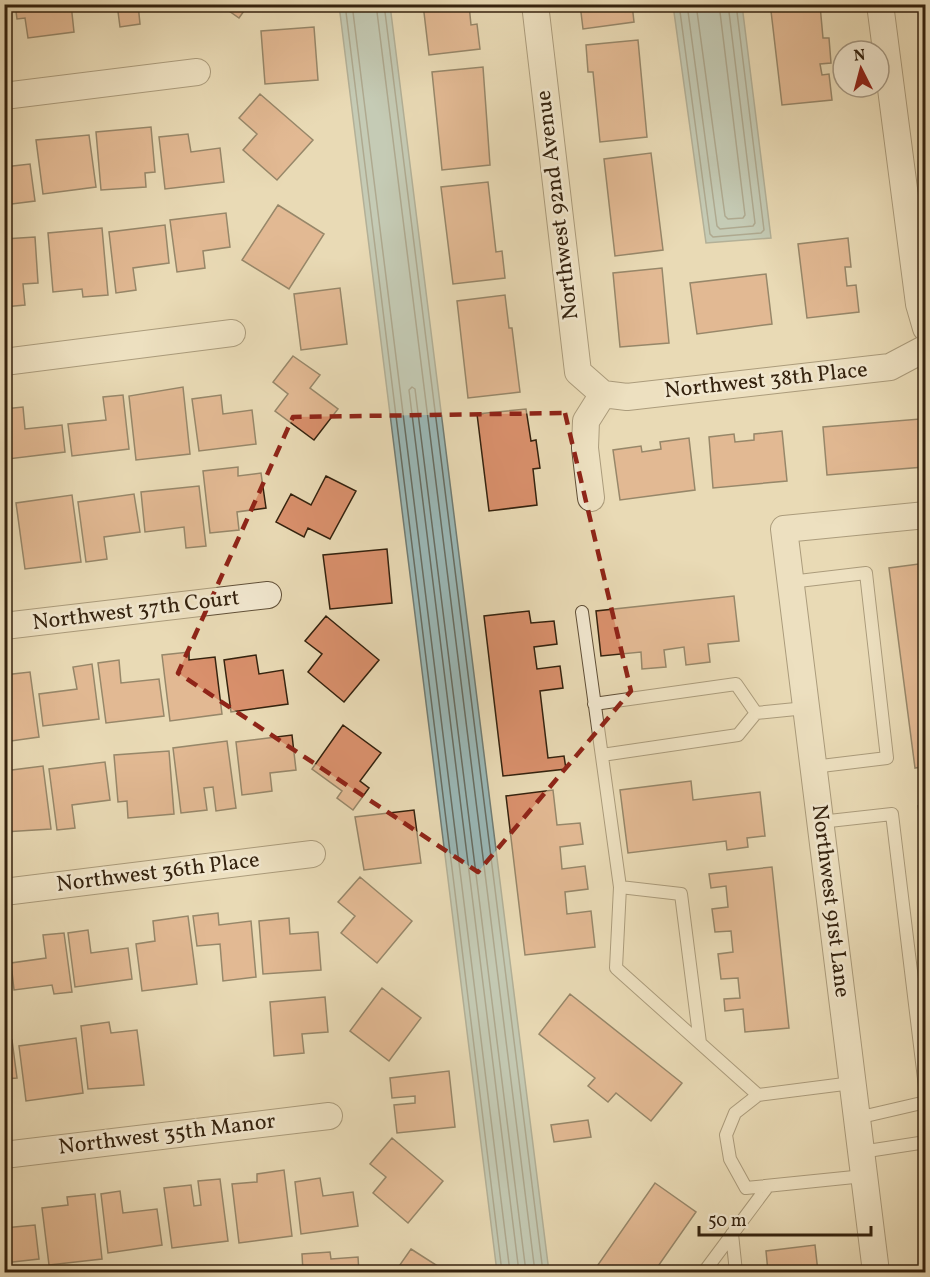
<svg xmlns="http://www.w3.org/2000/svg" width="930" height="1277" viewBox="0 0 930 1277" font-family="Vollkorn,serif">
<style>
.water{fill:#9ab8b7;stroke:#717c73;stroke-width:1.5}
.lines{fill:none;stroke-linecap:round;stroke-linejoin:round}
.shore{stroke:#676d62;stroke-width:1.5}
.building{fill:#d9906c;stroke:#34220e;stroke-width:1.5}
.lane-casing{stroke:#615038;stroke-width:14}
.street-casing{stroke:#615038;stroke-width:28}
.lane{stroke:#f1e7cf;stroke-width:12}
.street{stroke:#f1e7cf;stroke-width:26}
.marked{fill:none;stroke:#8f2418;stroke-width:4.5;stroke-dasharray:12 8;stroke-linejoin:round}
.labels{text-anchor:middle;dominant-baseline:central;stroke-width:5;stroke-linejoin:round;paint-order:stroke}
.street-label{font-size:22px;fill:#34220e;stroke:#f1e7cf}
</style>
<rect width="100%" height="100%" fill="#e9dab5"/>
<filter id="stains"><feTurbulence type="fractalNoise" baseFrequency=".00333" numOctaves="4"/><feColorMatrix values="0 0 0 0 .2 0 0 0 0 .09 0 0 0 0 .02 0 0 0 .5 -.17"/></filter>
<radialGradient id="worn" r=".72"><stop offset=".6" stop-color="#630" stop-opacity="0"/><stop offset="1" stop-color="#630" stop-opacity=".3"/></radialGradient>
<path class="water" d="M339,5H390L549,1272H497Z
M673,5H742L771,238L706,243Z"/>
<g class="lines">
<path class="shore" d="M345,4L502,1272
M352,4L510,1272
M376,4L535,1272
M384,4L543,1272
M679,4L710,234L713,237L761,233L764,230L736,4
M687,4L717,226L720,229L753,226L755,223L728,4
M696,4L725,216L728,219L743,218L745,215L719,4
M519,1272L409,390L412,387L415,389L526,1272"/>
</g>
<path class="building" d="M15,4H71L74,32L28,38L25,18L17,19Z
M79,4H111L80,8Z
M117,4H138L140,24L120,27Z
M143,4H172V7L143,10Z
M219,4H249L239,18Z
M423,4H476L469,5L471,25L477,24L480,49L429,55Z
M580,4H632L634,22L583,29Z
M820,5L823,38H829L831,63L820,64L822,75L829,74L832,100L782,105L771,11Z
M314,27L318,80L265,84L261,31Z
M638,40L647,137L600,142L593,72H588L586,45Z
M483,67L490,165L442,170L432,72Z
M260,94L313,140L277,180L243,150L257,134L239,118Z
M151,127L155,172L145,173L146,187L101,190L96,132Z
M188,134L191,152L220,148L224,182L165,189L159,137Z
M89,135L96,187L43,194L36,140Z
M651,153L663,250L615,256L604,159Z
M30,164L35,201L4,205V167Z
M488,182L496,252L502,251L505,278L453,284L441,187Z
M278,205L324,234L289,289L242,260Z
M226,213L230,247L203,251L205,268L177,272L170,220Z
M165,225L169,263L133,268L136,290L116,293L109,232Z
M102,228L108,295L83,297L82,289L53,292L48,233Z
M35,237L38,283L23,284L25,305L4,307V239Z
M848,238L851,267H845L847,286L856,285L859,312L807,318L798,244Z
M662,268L669,343L620,347L613,273Z
M766,274L772,324L697,334L690,283Z
M340,288L347,344L301,350L294,294Z
M505,295L509,328H512L520,392L468,398L457,301Z
M293,356L320,375L310,388L338,409L314,440L275,411L288,394L273,382Z
M183,387L190,454L136,460L129,396Z
M123,395L129,449L72,456L68,424L106,420L103,397Z
M221,395L223,414L252,410L256,444L199,451L192,399Z
M23,407L25,429L62,425L65,452L8,459L4,409Z
M526,409L531,441L536,440L540,468L533,469L537,505L489,511L477,414Z
M920,419L924,467L827,475L823,427Z
M782,431L787,481L713,488L709,437L734,434L735,442L754,440V434Z
M689,438L695,490L620,500L613,450L641,446L642,452L661,449L660,442Z
M238,467V476L261,473L266,508L237,512L239,530L210,533L203,471Z
M326,476L356,491L330,539L308,528L304,537L276,522L291,494L311,505Z
M199,486L206,546L186,548L184,527L145,532L141,492Z
M134,494L140,532L104,537L107,559L86,562L78,502Z
M72,495L81,562L25,569L16,503Z
M4,518L9,549L4,550Z
M387,549L392,603L330,609L323,555Z
M926,563V766L915,768L889,568Z
M734,596L739,641L708,644L710,662L686,665L684,647L664,650L666,667L642,669L641,652L601,656L596,611Z
M529,611L531,623L554,621L557,644L534,647L537,669L560,666L563,688L540,691L548,758L564,756L566,769L503,776L484,616Z
M326,616L379,660L344,702L308,672L322,654L305,641Z
M189,652V660L215,657L222,714L170,721L162,655Z
M256,655L259,674L283,670L288,704L231,712L224,660Z
M119,660L121,683L159,679L164,716L106,723L98,663Z
M92,664L99,719L43,726L39,694L77,689L73,667Z
M30,672L39,737L4,742V675Z
M343,725L381,753L360,781L369,788L353,810L337,798L342,791L312,769Z
M292,735L296,770L270,773L272,791L242,795L236,742Z
M227,741L236,808L216,811L213,787L204,788L207,810L181,813L173,748Z
M169,751L174,814L128,818L127,801L118,802L114,755Z
M105,762L110,800L72,805L75,828L57,830L49,769Z
M43,766L51,829L4,832V771Z
M691,781L693,800L760,792L765,836L747,838L748,847L727,850L726,841L628,853L620,790Z
M553,790L557,825L580,823L583,844L560,847L562,869L585,866L588,889L565,892L567,914L591,911L595,947L525,955L506,796Z
M926,805V862L918,806Z
M414,810L421,863L364,870L355,817Z
M772,867L789,1028L745,1032L743,1009L725,1011L724,999L740,998L738,978L721,979L718,954L733,952L731,931L715,932L712,909L728,907L726,886L711,888L709,874Z
M360,877L412,921L377,963L341,933L355,916L338,902Z
M218,913L219,925L251,921L256,977L223,981L220,944L197,946L193,916Z
M188,916L197,984L142,991L136,944L155,941L153,921Z
M289,918L290,934L318,932L321,970L263,974L259,921Z
M88,930L91,953L128,948L132,979L75,987L68,933Z
M64,933L72,992L54,994L52,985L14,990L11,963L46,958L43,935Z
M382,988L421,1018L389,1061L350,1031Z
M570,994L682,1083L651,1121L616,1093L608,1102L588,1086L595,1078L539,1034Z
M325,997L328,1032L302,1034L304,1053L274,1056L270,1002Z
M109,1022L111,1033L137,1030L144,1085L88,1089L81,1026Z
M76,1038L83,1093L26,1101L19,1046Z
M12,1040L17,1078L4,1079V1041Z
M449,1071L455,1127L397,1133L394,1105L415,1103V1096L392,1098L390,1078Z
M588,1120L591,1137L554,1142L551,1125Z
M392,1138L443,1181L408,1223L373,1193L386,1177L370,1164Z
M284,1170L292,1236L239,1243L232,1184L257,1182V1174Z
M320,1178L323,1196L353,1192L358,1226L301,1234L295,1182Z
M220,1179L228,1241L172,1248L164,1188L191,1185L194,1206L201,1205L198,1181Z
M655,1183L696,1212L654,1272H593Z
M120,1191L123,1213L157,1209L162,1245L108,1253L101,1194Z
M95,1194L102,1259L49,1265L42,1208L68,1205L67,1197Z
M35,1225L39,1259L4,1263V1228Z
M815,1245L818,1272H768L766,1251Z
M411,1249L447,1272H395Z
M330,1252L331,1259L358,1257L359,1272H303L302,1254Z"/>
<g class="lines">
<g class="lane-casing">
<path id="lane" d="M790,582L866,573L887,758L813,767
M582,612L620,887
M594,704L736,684L756,713L806,708
M602,755L738,735L756,713
M820,822L892,814L926,1095
M700,1043L681,894L620,887L616,968L758,1095
M852,1083L758,1095L735,1113L726,1135L730,1159L746,1188L864,1176
M857,1118L926,1102
M861,1152L926,1142
M732,1234L736,1272
M704,1272L768,1186"/>
</g>
<g class="street-casing">
<path id="street" d="M535,4L578,372L603,394
M880,4L919,304L926,328
M4,96L197,72
M4,362L232,333
M603,394L627,397L890,367L926,348
M591,498L585,448L586,421L603,394
M4,626L268,595
M4,892L312,854
M4,1155L329,1116
M876,1272L784,529L926,515"/>
</g>
<use href="#lane" class="lane"/>
<use href="#street" class="street"/>
</g>
<path d="M0 0H930V1277H0ZM565,413L631,691L478,872L178,673L293,417Z" fill="#e9dab5" fill-opacity=".55" fill-rule="evenodd"/>
<path class="marked" d="M565,413L631,691L478,872L178,673L293,417Z"/>
<g class="labels">
<g class="street-label">
<text transform="translate(558 205) rotate(-97)">Northwest 92nd Avenue</text>
<text transform="translate(766 381) rotate(-6)">Northwest 38th Place</text>
<text transform="translate(136 611) rotate(-7)">Northwest 37th Court</text>
<text transform="translate(158 873) rotate(-7)">Northwest 36th Place</text>
<text transform="translate(830 901) rotate(83)">Northwest 91st Lane</text>
<text transform="translate(167 1135) rotate(-7)">Northwest 35th Manor</text>
</g>
</g>
<rect width="930" height="1277" fill="none" stroke="#e9dab5" stroke-width="24"/>
<rect x="6" y="6" width="918" height="1265" fill="none" stroke="#34220e" stroke-width="3"/>
<rect x="12" y="12" width="906" height="1253" fill="none" stroke="#34220e" stroke-width="1.5"/>
<g transform="translate(861 69) rotate(354)"><circle r="28" fill="#f1e7cf" stroke="#a59882" stroke-width="1.5"/>
<path d="M0-4.5L10 22L0 15L-10 22Z" fill="#8f2418"/>
<text y="-9" font-size="16" font-weight="bold" text-anchor="middle" fill="#34220e">N</text>
</g>
<path d="M699 1226v9h172v-9" fill="none" stroke="#34220e" stroke-width="3"/>
<text x="708" y="1226" font-size="18" fill="#34220e" stroke="#f1e7cf" stroke-width="4.5" paint-order="stroke">50 m</text>
<rect width="100%" height="100%" filter="url(#stains)"/>
<rect width="100%" height="100%" fill="url(#worn)"/>
</svg>
